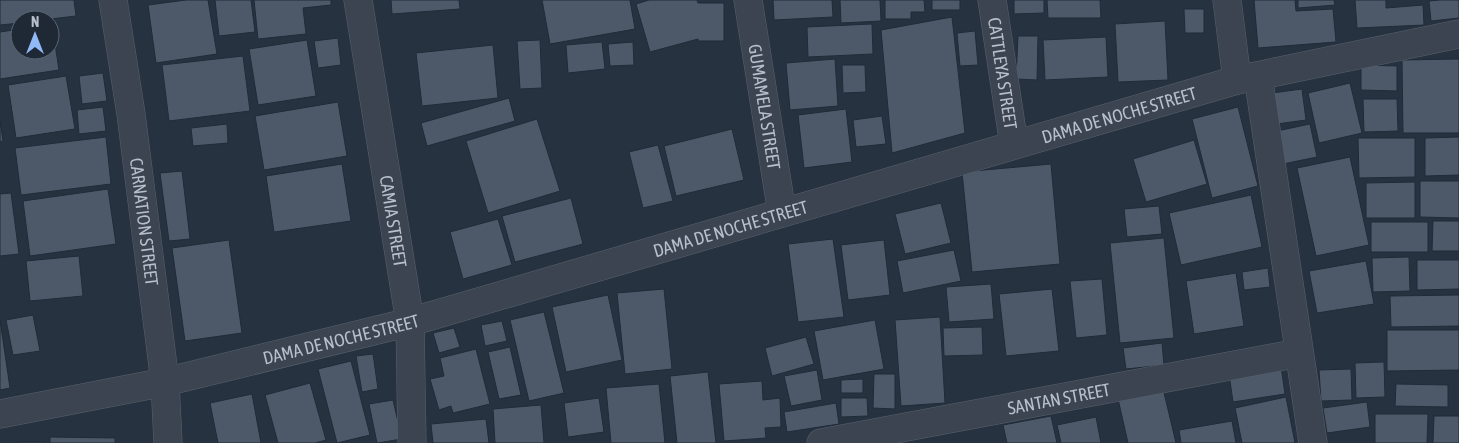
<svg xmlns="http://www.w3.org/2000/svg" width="1459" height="443" viewBox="0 0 1459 443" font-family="'Asap Condensed',sans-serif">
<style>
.building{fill:#4d5969;stroke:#212b38}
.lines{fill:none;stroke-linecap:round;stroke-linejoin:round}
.minor-casing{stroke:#58626e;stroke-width:29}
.minor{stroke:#3b4450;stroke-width:28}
.labels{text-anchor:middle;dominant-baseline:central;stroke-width:4;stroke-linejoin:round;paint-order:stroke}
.street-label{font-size:18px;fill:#b7bfcb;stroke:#1f2936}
</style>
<rect width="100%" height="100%" fill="#273241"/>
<path class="building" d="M0,0H74L76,16L42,20H20V23L0,25Z
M186,0H208L217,54L156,63L148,5Z
M215,0H251L255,32L219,36Z
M254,0H331V5L303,8L306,34L258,39Z
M391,0H459L460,9L392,14Z
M542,0H630L635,29L550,44Z
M649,0H697L698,3H724V41H698V39L650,52L636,4Z
M773,0H832L833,17L774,20Z
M840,0H880L881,21L841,23Z
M885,0H924L925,12H911V19H885Z
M932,0H960V10H932Z
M1014,0H1044V13L1014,14Z
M1047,0H1100L1101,18H1048Z
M1254,0H1295L1296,11L1333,9L1336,42L1258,48Z
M1298,0H1334L1335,5L1298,8Z
M1355,0H1386V8L1423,5L1424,25L1357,28Z
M1440,0H1459V18L1431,21L1429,1Z
M1184,9H1204V33H1185Z
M952,17L965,133L892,153L881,30Z
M1165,21L1168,80L1118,82L1115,24Z
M50,24H52L59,70L0,79V32L20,29V50H50Z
M872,24L873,54L808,57L807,27Z
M975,31L978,65L960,66L957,33Z
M1018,36H1038L1037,80L1016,79Z
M1106,37L1108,77L1045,80L1043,40Z
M338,38L341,65L318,68L314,41Z
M307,40L316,96L258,105L249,49Z
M540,40L542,88L520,89L517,41Z
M602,42L605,69L568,73L566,45Z
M633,42L634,65L610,66L608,44Z
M493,45L498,98L422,106L416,53Z
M243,56L250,111L169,121L162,65Z
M835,59L838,106L790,110L786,63Z
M1459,59V133H1403L1402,60Z
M842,65H865L866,92L843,93Z
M1361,65L1397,66V91L1361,90Z
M103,73L107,101L82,104L79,76Z
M66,76L75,129L16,138L8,85Z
M1350,83L1362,133L1319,143L1308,93Z
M1302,89L1306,120L1277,124L1272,93Z
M509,98L515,121L427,146L421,123Z
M1363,99H1397L1398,131L1364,132Z
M338,102L347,156L264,170L255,116Z
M103,107L106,131L79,134L77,110Z
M1238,107L1258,186L1212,198L1192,119Z
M846,109L852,162L804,168L798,115Z
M882,116L886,144L856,147L853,120Z
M537,119L560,191L488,213L466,141Z
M0,121L3,141L0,142Z
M227,124L228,143L193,146L191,128Z
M1310,124L1317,157L1283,164L1277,131Z
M732,129L744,180L676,196L664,146Z
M106,137L111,184L21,195L15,148Z
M1459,137V175L1425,176V138Z
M1358,138H1415V177L1359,178Z
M1194,140L1207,184L1146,202L1133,159Z
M658,145L673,201L643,208L629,152Z
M1350,157L1369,245L1316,256L1297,168Z
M342,164L351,221L274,232L266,176Z
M1051,164L1060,264L972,272L962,172Z
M182,171L190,239L169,241L160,173Z
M1420,181H1459V218L1420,217Z
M1415,182V218H1366V183Z
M108,189L116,244L30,256L23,201Z
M11,193L19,254L0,256V194Z
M1251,195L1262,247L1181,265L1169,213Z
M571,198L583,244L515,262L502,216Z
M941,203L951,243L905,254L895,214Z
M1159,206L1162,234L1127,237L1124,209Z
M498,219L512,265L463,279L450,232Z
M1433,221H1459V251H1432Z
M1371,222H1428V252H1371Z
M1164,238L1174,338L1120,343L1110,243Z
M833,239L844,317L798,322L788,244Z
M229,240L242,333L185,341L172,248Z
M884,240L890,295L848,300L841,245Z
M954,250L961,281L903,293L897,261Z
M79,256L83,296L30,301L26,261Z
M1409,257L1410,291L1373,292L1372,258Z
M1417,260H1459V289L1417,290Z
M1366,261L1374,304L1317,313L1309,271Z
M1268,268L1270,287L1244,290L1242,272Z
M1236,273L1244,326L1194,334L1186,281Z
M1102,279L1107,335L1076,338L1070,281Z
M991,284L994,319L949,322L946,287Z
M664,289L672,369L625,374L617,293Z
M1052,289L1059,351L1006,356L999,294Z
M608,295L622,360L566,372L552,307Z
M1459,295V326L1391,327L1390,296Z
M544,312L564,393L529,401L510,320Z
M33,315L40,351L13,355L6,320Z
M940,317L945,403L901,406L895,320Z
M0,320L10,388L0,390Z
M875,320L884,369L823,380L814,331Z
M502,321L507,341L485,346L481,325Z
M982,327L983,355L944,356L943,328Z
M454,328L460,347L439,353L433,333Z
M1387,330H1459V370L1387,371Z
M806,337L814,364L772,376L765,348Z
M1162,343L1164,365L1126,369L1123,348Z
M510,347L521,395L499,399L488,352Z
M476,349L490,404L453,413L451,406L439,410L430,379L444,376L440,358Z
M373,354L378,389L362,392L356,356Z
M351,361L370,435L337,443L318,369Z
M1384,362L1385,397L1356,398L1355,363Z
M1281,366L1285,394L1233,402L1229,374Z
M1351,369L1352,400L1321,401L1319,370Z
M817,370L822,400L791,406L784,376Z
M708,372L716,443H677L670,376Z
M874,374H895V409L873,408Z
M863,379V393H841V380Z
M1161,380L1176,443H1128L1116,390Z
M762,381L763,400L780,398L781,427L765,428L766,438L724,441L719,384Z
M310,383L326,440L315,443H278L265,395Z
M659,384L665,443H611L606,388Z
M1396,384L1448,385V407L1395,406Z
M252,394L261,443H218L210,403Z
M1286,397L1295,443H1242L1235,408Z
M599,398L604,432L568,437L564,403Z
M841,398H867L868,416L841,417Z
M393,400L402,439L377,443L369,404Z
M1367,402L1370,427L1327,433L1323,408Z
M836,403L839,424L787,432L784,412Z
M541,405L544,443H495L493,409Z
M1375,414H1428L1427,443H1375Z
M1051,416L1057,443H1007L1003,425Z
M1434,416H1459V443H1433Z
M1096,417L1101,443H1061L1057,425Z
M486,419L489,443H433L431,424Z
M1232,421L1236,443H1181L1179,430Z
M50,437L115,438V443H50Z
M17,442H44V443H17Z"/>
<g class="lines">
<g class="minor-casing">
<g id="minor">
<path id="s1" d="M113,0L131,114L165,382L168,443"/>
<path id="s2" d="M358,0L410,322L412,443"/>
<path id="s3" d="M748,0L782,213"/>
<path id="s4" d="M992,0L1014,145"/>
<path d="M1227,0L1237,80"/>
<path d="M1258,76L1313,443"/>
<path id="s5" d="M0,414L165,382L410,322L1237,80L1459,34"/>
<path id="s6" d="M821,443L1299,353"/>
</g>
</g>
<use href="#minor" class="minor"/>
</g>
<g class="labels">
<g class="street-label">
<text stroke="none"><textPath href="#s4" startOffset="74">CATTLEYA STREET</textPath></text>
<text stroke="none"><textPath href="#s3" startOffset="108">GUMAMELA STREET</textPath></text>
<text stroke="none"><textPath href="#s5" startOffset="1159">DAMA DE NOCHE STREET</textPath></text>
<text stroke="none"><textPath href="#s1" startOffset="224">CARNATION STREET</textPath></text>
<text stroke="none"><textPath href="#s2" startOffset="224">CAMIA STREET</textPath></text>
<text stroke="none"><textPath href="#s5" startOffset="754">DAMA DE NOCHE STREET</textPath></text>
<text stroke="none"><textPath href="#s5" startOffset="349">DAMA DE NOCHE STREET</textPath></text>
<text stroke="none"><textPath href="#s6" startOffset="242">SANTAN STREET</textPath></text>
</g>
</g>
<g transform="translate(35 35)"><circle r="24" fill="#1f2936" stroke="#5c6572"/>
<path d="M0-4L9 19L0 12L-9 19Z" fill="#91b9f6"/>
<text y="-8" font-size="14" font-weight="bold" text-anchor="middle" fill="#b7bfcb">N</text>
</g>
</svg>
